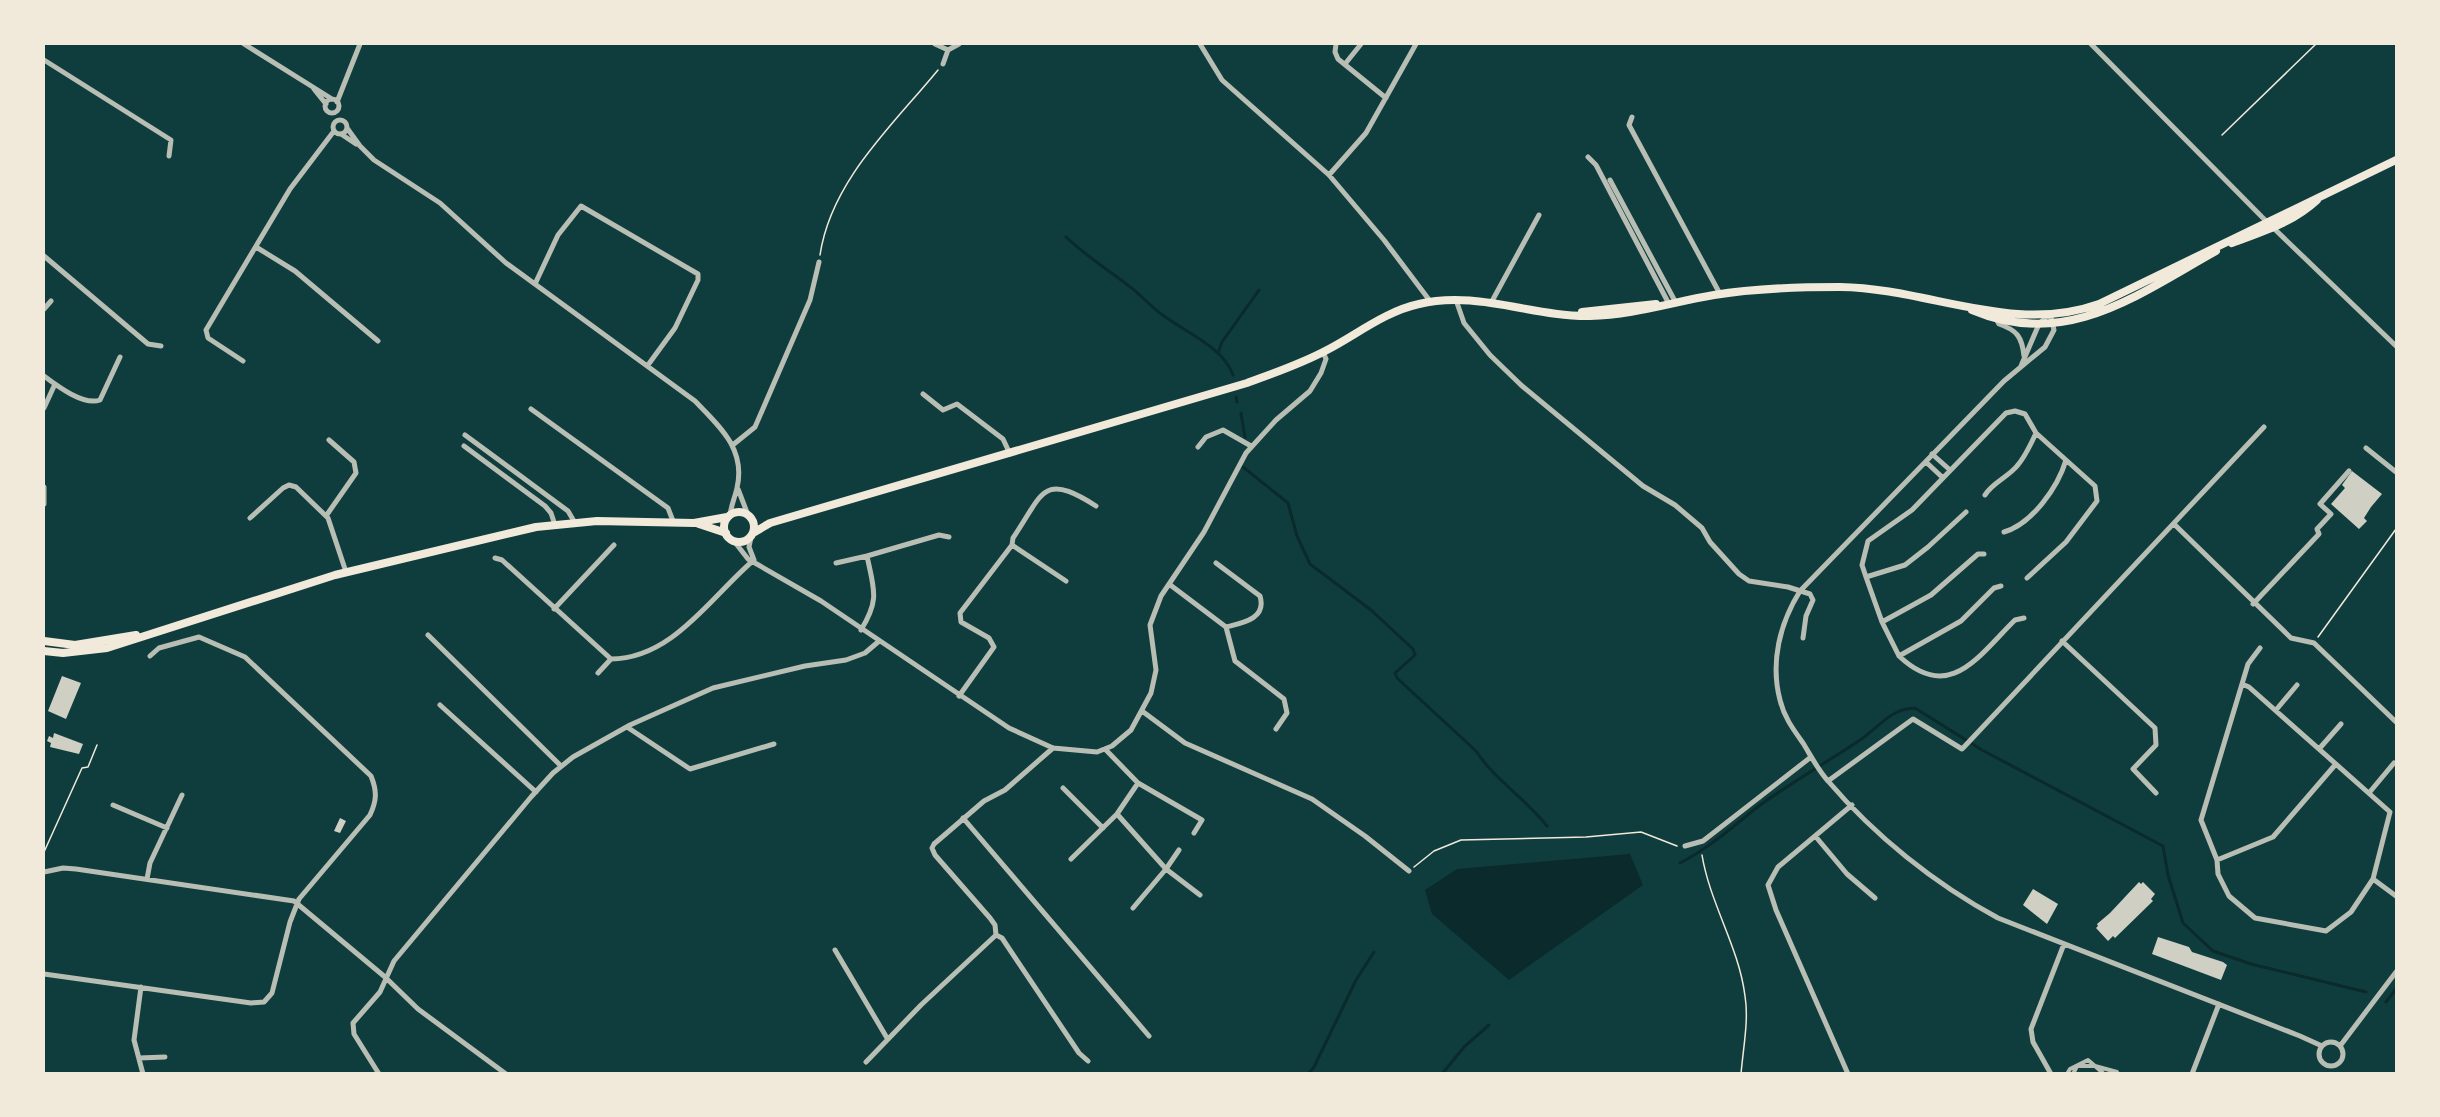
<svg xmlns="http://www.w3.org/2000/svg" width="2440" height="1117" viewBox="0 0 2440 1117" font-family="'Golos Text',sans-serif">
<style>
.water{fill:#0a2a2b}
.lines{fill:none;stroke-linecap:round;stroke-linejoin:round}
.stream{stroke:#0a2a2b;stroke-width:3}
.building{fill:#cfcfc3}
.path{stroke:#f1e9da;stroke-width:1.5}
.pedestrian{stroke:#b8beb3;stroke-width:4}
.minor{stroke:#b8beb3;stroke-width:5}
.secondary{stroke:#f1e9da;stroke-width:8}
</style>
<rect width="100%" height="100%" fill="#0f3d3e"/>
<path class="water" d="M1630,854L1643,885L1509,980L1432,914L1425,890L1457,869Z"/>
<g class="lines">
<path class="stream" d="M1066,237C1086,256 1107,269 1129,286C1140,294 1149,305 1160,313C1184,332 1223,346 1233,375
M1218,353L1222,342L1259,290
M1236,397L1237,402
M1241,413L1245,437
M1243,467L1288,503L1297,536L1310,564L1371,610L1413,649L1415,655L1395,673L1397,678L1476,751C1495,780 1526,799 1547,826
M1680,863C1709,848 1730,829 1755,809C1788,784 1826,763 1860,740C1878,728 1891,708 1915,708L1982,750L2163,846L2168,875L2183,923L2213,951L2251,964L2366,992
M2386,1002L2396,989
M1308,1074L1314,1067L1356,980L1374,952
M1442,1074L1464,1047L1489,1025"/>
</g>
<path class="building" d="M2352,471L2382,494L2371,507L2364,518L2367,521L2359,529L2331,504L2345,488L2342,485Z
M62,676L81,683L66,719L48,711Z
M54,733L83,744L79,754L50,747L51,743L47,741L49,736L53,738Z
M340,818L346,821L340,833L334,831Z
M2139,882L2141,884L2143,882L2155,894L2151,899L2153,901L2115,938L2113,936L2108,941L2096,928L2098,926L2097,924L2110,913Z
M2033,889L2058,904L2047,924L2023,905Z
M2158,937L2189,947L2192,952L2223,962L2227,965L2221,980L2152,954Z"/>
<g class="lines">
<path class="path" d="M2222,135L2316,44
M820,255C831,181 892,126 938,70
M2318,637L2396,529
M44,852L82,768L88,767L97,745
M1702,855C1710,904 1739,947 1745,996C1749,1020 1743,1049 1741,1074
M1414,867L1434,851L1461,840L1586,837L1641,832L1677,846"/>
<path class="pedestrian" d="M2067,1074L2070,1069L2088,1060L2095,1066L2117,1072
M2073,1074L2077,1066H2095L2104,1074"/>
<path class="minor" d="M244,44L332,99
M935,44L948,50
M1200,44L1222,80L1329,175L1384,240L1430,301
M1336,44L1335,52L1338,59L1386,98
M2091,44L2262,217L2396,346
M44,60L171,140L169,156
M943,64L948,50L959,44
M1345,64L1361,44
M314,89L326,104
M325 106a7 7 0 1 1 14 0a7 7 0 1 1-14 0Z
M337,102L360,44
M1632,117L1629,125L1720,294
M333 127a7 7 0 1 1 14 0a7 7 0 1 1-14 0Z
M347,128L360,146L374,160L440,203L506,263L695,401C720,427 746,449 737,488C735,497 731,506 730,515
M341,134L356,144
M1588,157L1596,165L1669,304
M1329,175L1366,133L1416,44
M1610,180L1676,303
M256,247L295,271L378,341
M44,256L148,344L161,346
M535,284L558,235L581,206L698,274V280L675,328L648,365
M1456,300L1464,323L1490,355L1521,385L1643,486L1675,505L1702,528L1710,542L1739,574L1749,581L1788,587L1810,594L1813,600L1806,616L1803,638
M1491,303L1539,215
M44,309L51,301
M1996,319L1999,324C2017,330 2022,337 2024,356
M243,361L208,338L206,330L290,189L334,131
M2021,366L2039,324L2047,316L2051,317L2054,330L2045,347L2004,381L1800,591C1780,623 1770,662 1780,700C1784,717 1793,729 1803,743C1811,756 1818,770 1828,781C1875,836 1935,884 1998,918L2300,1036L2322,1046
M44,376C56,385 83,406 100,400L120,357
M923,394L943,410L957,404L1003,439L1010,454
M44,408L55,384
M531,409L668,508L673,521
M465,435L568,511L575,523
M734,444L755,427L810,300L819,262
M464,446L545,506L551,513L555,525
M1198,447L1206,437L1223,430L1251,446
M2366,448L2396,472
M1932,454L1950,470
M1926,462L1942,477
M44,487V504
M738,489L748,515
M1966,512L1928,547L1905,565L1866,577L1862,565L1868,541L1912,510L2006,413L2015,411L2025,414L2036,433C2031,444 2025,457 2017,466C2008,477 1992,483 1985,495
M326,516L356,473L354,462L329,440
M250,518L283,488L289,485L296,487L328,518L346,572
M2175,525L2291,638L2314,643L2396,722
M2004,532C2032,524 2058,487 2066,460L2036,433
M751,537L749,547L754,560
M734,541L748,559L821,601L1009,728L1053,748L1097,752L1112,746L1131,730L1151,693L1156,670L1150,625L1161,596L1204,532L1246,453L1276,420L1310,391L1321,373L1326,359L1323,352
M1012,545L1066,581
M495,558L502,560L611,659C673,659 712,595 754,560
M836,563L867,556
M1216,563L1260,596C1267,619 1242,623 1226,627
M1866,577L1882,622L1931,595L1978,554H1984
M2027,578L2066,542L2097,501L2095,486L2066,460
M1169,584L1226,627L1235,661L1284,699L1287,713L1276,729
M2253,604L2319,534L2317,529L2331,514L2320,504L2349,471
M554,609L614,545
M1882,622L1899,656L1961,621L1994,588L2001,586
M861,630C880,599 874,590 867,556L939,535L949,537
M428,635L561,766
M2062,641L2155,728L2156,745L2133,769L2156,793
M2260,648L2248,664L2242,684L2249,687L2390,812L2373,879L2396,896
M1899,656C1950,704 1979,655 2015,620L2024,618
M598,673L611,659
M2242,684L2201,820L2217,860L2218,874L2229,896L2255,918L2326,931L2351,912L2373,879
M959,696L994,647L989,638L961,622L960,613L1012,545L1013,538C1044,492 1042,472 1096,506
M440,705L536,792
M2276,710L2297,685
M1142,711L1185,743L1312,799L1365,836L1409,871
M627,727L690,769L774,744
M2319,749L2341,724
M1828,781L1913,719L1962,749L1964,747L2264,427
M1138,783L1202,820L1194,833
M1063,788L1103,828
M2369,793L2394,763
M113,805L167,828
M1117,814L1166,869L1133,908
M963,818L1149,1036
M1816,837L1847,874L1875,898
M1685,846L1703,841L1811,757
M1179,850L1166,869L1200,895
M1071,859L1117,814L1138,783L1105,749
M2217,860L2273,837L2335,765
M44,872L63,868L76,869L294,901L385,977L418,1009L506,1074
M147,879L150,863L182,795
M996,935L1002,938L1079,1053L1088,1061
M835,950L887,1038
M44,974L251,1003L264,1002L272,993L290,922L299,899L370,815C377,800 377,791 371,776L245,657L199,637L159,648L150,656
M141,987L134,1040L143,1074
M2319 1054a12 12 0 1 1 24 0a12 12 0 1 1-24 0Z
M2340,1046L2396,972
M139,1058L165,1057
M866,1062L921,1005L996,935L995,925L990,918L935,855L932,848L934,844L984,801L1005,790L1053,748
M379,1074L354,1034L353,1023L380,992L394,961L531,797L553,773L573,757L630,725L713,688L805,666L846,660L865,653L878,642
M1848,1074L1776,910L1768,885L1778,867L1852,805
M2051,1074L2033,1042L2031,1029L2064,944
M2192,1074L2219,1004"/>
<path class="secondary" d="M2232,243C2264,231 2292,223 2317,200
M1972,310C2066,350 2137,295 2216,251
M1582,312L1656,304
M724 527a15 15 0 1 1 30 0a15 15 0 1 1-30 0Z
M699,524L726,533
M753,533L770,523L1247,383C1274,373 1301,364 1327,350C1356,335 1386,311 1419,304C1476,290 1533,317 1590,316C1633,315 1672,302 1714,295C1755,288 1799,287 1840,287C1928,288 2012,335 2099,304L2396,160
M44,641L75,645L136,635
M44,651L63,653L107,648L335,575L536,527L597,521L694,523L727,517"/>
</g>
<rect width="2440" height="1117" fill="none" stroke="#f1e9da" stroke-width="90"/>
</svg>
